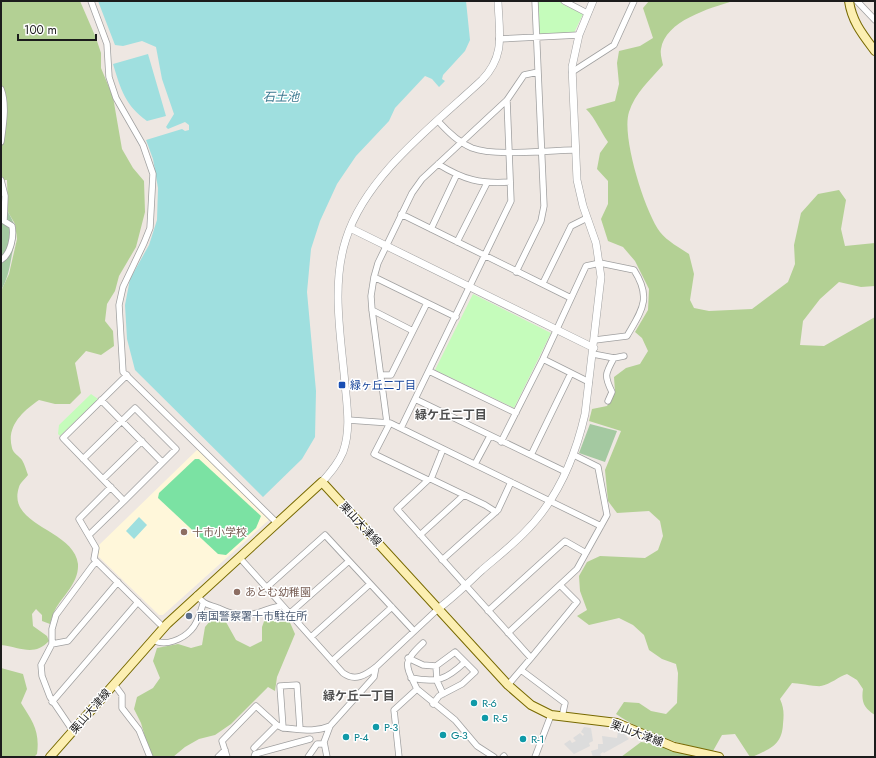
<svg xmlns="http://www.w3.org/2000/svg" width="876" height="758" viewBox="0 0 876 758" font-family="Jost,'Noto Sans JP',sans-serif">
<style>
.education{fill:#fff7da}
.forest{fill:#b3d094}
.cemetery{fill:#a4c9a1}
.park{fill:#c5fcbb}
.pitch{fill:#7be2a3}
.parking{fill:#dcdcdc}
.water{fill:#9fdfdf}
.lines{fill:none;stroke-linecap:round;stroke-linejoin:round}
.minor-casing{stroke:#a0a0a0;stroke-width:7}
.tertiary-casing{stroke:#a0a0a0;stroke-width:8}
.secondary-casing{stroke:#776900;stroke-width:10}
.minor{stroke:#fff;stroke-width:5.5}
.tertiary{stroke:#fff;stroke-width:7}
.secondary{stroke:#fcefb2;stroke-width:8}
.transit-dot{fill:#1a4fb4;stroke:#fff;stroke-width:1.5}
.education-dot{fill:#8d6e63;stroke:#fff;stroke-width:1.5}
.service-dot{fill:#5c6f8a;stroke:#fff;stroke-width:1.5}
.culture-dot{fill:#0f9aa8;stroke:#fff;stroke-width:1.5}
.labels{text-anchor:middle;dominant-baseline:central;stroke-width:3;stroke-linejoin:round;paint-order:stroke}
.transit-label{font-size:11px;fill:#164399;stroke:#fff;text-anchor:start}
.street-label{font-size:11px;fill:#1c1c1c;stroke:#fff}
.education-label{font-size:11px;fill:#785e54;stroke:#fff;text-anchor:start}
.service-label{font-size:11px;fill:#4e5e75;stroke:#fff;text-anchor:start}
.culture-label{font-size:11px;fill:#0d838f;stroke:#fff;text-anchor:start}
.water-label{font-size:12px;font-style:italic;fill:#3b7990;stroke:#fff}
.neighbourhood-label{font-size:12px;font-weight:bold;fill:#4f4f4f;stroke:#fff}
</style>
<rect width="100%" height="100%" fill="#eee7e2"/>
<path class="education" d="M198,449L270,519L163,615H159L99,557L97,555L99,545Z"/>
<path class="forest" d="M1,1H80L96,38L101,53V68L113,97L122,149L133,168L144,181L145,212L136,247L119,276L115,291L107,304L105,321L113,331L114,346L101,355L86,351L75,363L81,393L70,404H55L39,400C23,411 6,426 12,448C13,453 19,456 22,460C25,465 26,470 28,475C25,479 20,483 19,487C6,526 74,529 78,564C79,583 63,595 55,610C53,614 51,620 50,624L42,621V615L36,609L32,614L33,626L47,636L49,641C34,657 20,647 1,645V291L9,274L17,239L15,224L8,212L7,180H1Z
M649,1H733C710,8 665,21 661,49C660,54 662,60 663,65C650,80 635,93 629,112C621,136 645,212 660,232C667,241 680,248 689,254L694,274L690,300L694,308L709,311L752,309L788,282L795,264L794,245L801,213L818,194L839,190L846,200L841,229L845,246L875,243V286L861,287L839,282L820,299L803,321L800,345L824,346L875,317V715C864,708 861,702 863,689L857,680L847,674C838,677 831,684 821,686C818,687 797,683 792,683L780,699C784,708 784,714 783,724C782,745 770,749 752,757H750L735,734L722,735L713,751C675,743 649,736 616,714L624,702L639,703L651,711L666,714L677,703L678,673L676,664L662,659L649,650L644,635L633,625L619,618L589,625L577,616L587,610L580,591L579,576L587,562L600,556L645,558L658,550L663,536L660,521L649,511L617,513L608,501L605,470L621,431L589,421L592,409L607,406L615,392L614,377L626,368L640,364L648,351L642,338L635,332L648,310L649,289L635,261L623,247L608,241L601,219L608,204V181L597,169L600,153L608,142C600,131 596,119 586,109L615,101L619,84L617,63L619,51L640,46L653,38L643,8Z
M278,611L288,618L295,634L277,677L275,691L268,687L231,724L215,735L199,739L185,747L173,757H152L149,751L141,723L134,709L137,697L153,688L160,678L153,661L157,648L178,644L191,648L202,645L205,627L215,615L226,622L236,640L250,647L262,641V627L266,616Z
M1,668L23,674L27,689L21,703C33,722 40,731 37,754L34,757H1Z
M641,742L649,743L698,757H621Z"/>
<path class="cemetery" d="M8,212C19,232 17,233 12,254C9,270 9,275 1,291V213Z
M590,424L617,431L605,462L579,453Z"/>
<path class="park" d="M537,1H561L562,4L583,14L574,33L538,34Z
M473,294L551,333L514,408L435,370Z
M91,394L98,399L60,436L58,434L59,425Z"/>
<path class="pitch" d="M195,459H199L261,516L256,528L226,555L218,554L158,498L159,493Z"/>
<path class="parking" d="M584,727L591,728L593,741L589,743L590,746L574,754L564,744L570,740L572,743L576,741L573,738L580,733L583,736L584,734L581,732Z
M618,731L622,732L629,739L604,753L603,752L600,754L602,757H593L591,751L598,749V744H603L602,736L617,738Z"/>
<path class="water" d="M98,1H466L470,40L465,51L443,75L442,79L445,81L439,87L432,79L425,76L395,108L389,121L356,156L337,184L320,221L311,249L307,292L316,391L315,437L302,459L263,497L135,370L127,339L125,305L130,279L149,245L157,220L158,188L153,159L146,140L182,129L185,131L189,130V125L185,122L168,129L166,127L174,114L162,79L156,47L142,41L123,46L115,45Z
M148,54L166,116L147,121C125,105 121,90 113,64Z
M139,517L147,525L134,539L126,531Z"/>
<g class="lines">
<g class="minor-casing">
<path id="minor" d="M91,1L107,44L109,77L116,98L143,145L153,174L150,228L144,243L123,287L119,305L123,372L277,523
M564,1L587,13
M857,1L875,20
M499,39L579,35
M572,72L614,45L634,1
M1,89C7,105 3,126 1,142
M438,121C448,132 458,142 472,148C497,157 547,150 575,150
M438,164C464,180 480,184 510,182
M1,180L5,196L4,221L12,226C14,236 11,254 1,260
M401,214L571,298
M431,229L456,176
M457,242L487,183
M516,272L541,221L544,206L535,1
M374,277L456,317
M543,283L571,226L587,218
M372,310L413,331
M593,354L614,358L624,356
M543,359L589,382
M429,371L516,413
M381,375H391L427,303
M415,399L566,472
M101,400L162,462
M608,401L612,392C604,376 605,374 614,358
M348,420L390,423L601,526
M387,423L372,310L371,296L374,277L378,263L412,193L422,179L507,100L524,75L538,72
M390,423L374,454L428,480L397,509L531,658L508,685
M401,428L511,201L507,100
M501,442L543,359L586,266L600,263L634,270C652,298 642,310 627,336L595,340
M531,455L571,373
M83,459L135,408L176,449L124,501L63,438L127,375
M475,464L490,436
M103,479L142,441
M431,479L443,449
M428,480L431,479L485,505L496,512
M89,535L124,501
M420,535L464,495
M239,557L343,673C355,682 366,675 376,667L439,608
M442,560L498,510L511,482
M97,562L94,559L96,548L79,519L111,487
M266,588L325,535L414,631
M197,595C204,605 207,604 218,608C250,623 251,612 281,606
M488,611L565,541L586,553
M289,614L349,561
M508,633L577,569L607,515L598,467L574,455
M311,637L370,584
M154,640C165,647 183,639 191,630C198,623 200,613 203,604
M52,644L68,641L118,582
M408,658L423,665L436,666L455,652L475,672L462,684L439,696L433,704
M531,658L577,602L560,585
M332,661L392,607
M436,666L437,681L443,694
M521,670L565,703L562,717
M411,678C437,683 446,680 465,662
M114,684L122,695V708L139,730L150,757
M417,689C405,664 402,663 423,643
M52,702L138,602
M300,729L297,685L280,686L283,728C300,729 314,733 330,726
M73,731L50,697L42,676L41,665L52,644V629L56,615L93,565L97,562L164,628
M254,748L277,725
M218,757L225,750
M227,757L222,741L256,706L277,725L283,728
M254,757L255,754L310,739
M308,757L317,744H324
M327,757L324,742L330,726L374,677L376,667
M399,757L394,710L417,689L455,720L477,746L494,757
M503,757L504,756
M535,757L551,715"/>
</g>
<g class="tertiary-casing">
<path id="tertiary" d="M350,228L594,348
M322,482C330,473 338,464 343,452C351,430 347,406 345,384C341,337 331,285 346,239C366,175 434,125 482,80C506,55 499,33 498,1
M439,608C454,597 468,583 482,570C496,558 510,547 523,534C556,502 575,458 585,414L601,277L596,243L583,206L577,180L572,67L579,35L593,1"/>
</g>
<g class="secondary-casing">
<path id="secondary" d="M849,1C852,22 863,35 875,51
M50,757L167,624L322,482L508,685L531,705L551,715L617,723L674,747L719,757"/>
</g>
<use href="#minor" class="minor"/>
<use href="#tertiary" class="tertiary"/>
<use href="#secondary" class="secondary"/>
</g>
<rect class="transit-dot" x="338" y="381" width="8" height="8" rx="2"/>
<g class="education-dot">
<circle cx="184" cy="532" r="4"/>
<circle cx="237" cy="592" r="4"/>
</g>
<circle class="service-dot" cx="189" cy="616" r="4"/>
<g class="culture-dot">
<circle cx="474" cy="703" r="4"/>
<circle cx="485" cy="718" r="4"/>
<circle cx="376" cy="727" r="4"/>
<circle cx="443" cy="735" r="4"/>
<circle cx="346" cy="737" r="4"/>
<circle cx="523" cy="739" r="4"/>
</g>
<g class="labels">
<g class="transit-label">
<text x="350" y="385">緑ヶ丘二丁目</text>
</g>
<g class="street-label">
<text transform="translate(361 524) rotate(47)">栗山大津線</text>
<text transform="translate(90 711) rotate(-49)">栗山大津線</text>
<text transform="translate(637 733) rotate(20)">栗山大津線</text>
</g>
<g class="education-label">
<text x="192" y="532">十市小学校</text>
<text x="245" y="592">あとむ幼稚園</text>
</g>
<g class="service-label">
<text x="197" y="616">南国警察署十市駐在所</text>
</g>
<g class="culture-label">
<text x="482" y="703">R-6</text>
<text x="493" y="718">R-5</text>
<text x="384" y="727">P-3</text>
<text x="451" y="735">G-3</text>
<text x="354" y="737">P-4</text>
<text x="531" y="739">R-1</text>
</g>
<g class="water-label">
<text x="281" y="97">石土池</text>
</g>
<g class="neighbourhood-label">
<text x="451" y="415">緑ケ丘二丁目</text>
<text x="359" y="696">緑ケ丘一丁目</text>
</g>
</g>
<rect width="876" height="758" fill="none" stroke="#1c1c1c" stroke-width="4"/>
<path d="M18 34v6h78v-6" fill="none" stroke="#1c1c1c" stroke-width="2"/>
<text x="24" y="34" font-size="12" fill="#1c1c1c" stroke="#ffffff" stroke-width="3" paint-order="stroke">100 m</text>
</svg>
